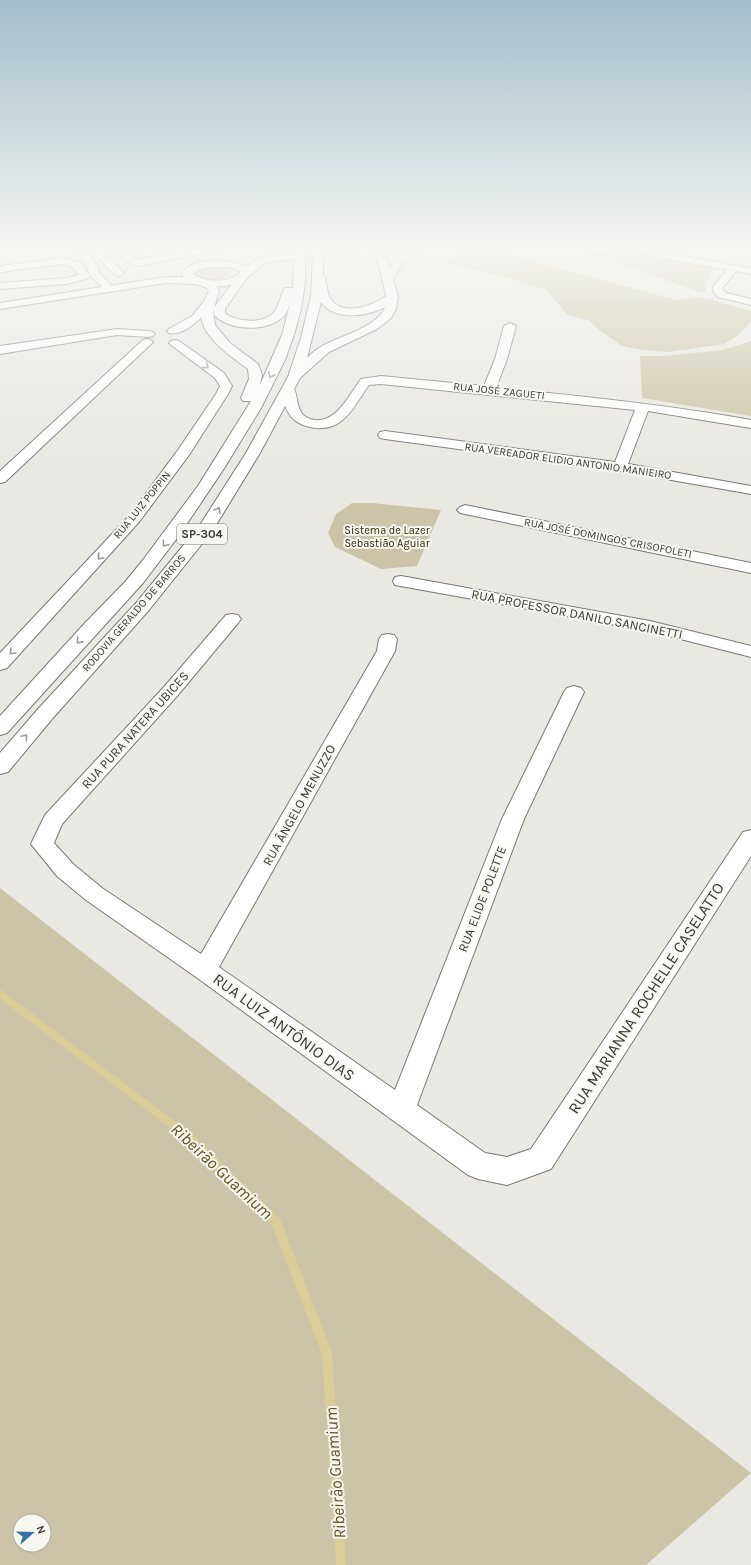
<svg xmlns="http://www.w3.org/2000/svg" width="751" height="1565" viewBox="0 0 751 1565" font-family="Karla,sans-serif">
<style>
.green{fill:#cbc4a6;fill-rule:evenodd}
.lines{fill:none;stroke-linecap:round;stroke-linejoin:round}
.stream-far1{stroke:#d9cd9a;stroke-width:8}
.stream{stroke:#d9cd9a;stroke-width:10}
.minor-casing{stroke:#797874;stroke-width:2}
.major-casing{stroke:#797874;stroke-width:2}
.highway-casing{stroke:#797874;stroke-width:2}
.minor{fill:#fff;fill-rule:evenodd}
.major{fill:#fff;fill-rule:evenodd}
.highway{fill:#fff;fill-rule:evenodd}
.highway-bridge-casing{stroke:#797874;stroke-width:12;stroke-linecap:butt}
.highway-bridge{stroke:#fff;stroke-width:11}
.oneway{stroke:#9e9d9c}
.labels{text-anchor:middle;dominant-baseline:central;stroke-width:4;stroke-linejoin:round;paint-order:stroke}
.far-street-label{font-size:11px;fill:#3c3b39;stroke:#f7f6f0}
.far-park-label{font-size:11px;fill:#342b01;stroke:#f7f6f0}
.shield{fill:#f7f6f0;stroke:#747370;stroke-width:1}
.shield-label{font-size:12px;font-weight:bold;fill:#3c3b39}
.street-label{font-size:13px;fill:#3c3b39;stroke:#f7f6f0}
.near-street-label{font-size:16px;fill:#3c3b39;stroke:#f7f6f0}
.near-water-label{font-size:17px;font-style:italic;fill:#63551b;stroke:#f7f6f0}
</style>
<rect width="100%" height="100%" fill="#e9e8e3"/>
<path class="green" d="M474,247H482L676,300L701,297L751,311V321L736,337L724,344L668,352L643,350L622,346L603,333L588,320L568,315L546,290L509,278L441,262Z
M620,249L709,266L714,268L705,285L706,291L709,293L699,292L596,255L609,250Z
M208,267H221L230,270L232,273C222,282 206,280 195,276L194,274L198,270Z
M751,341V416L642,398L640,356H665L723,350Z
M352,503H372L441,510L417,566L381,569L335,547L328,533L336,514Z
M0,888L751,1473L646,1565H0ZM20,1521H44V1545H20Z"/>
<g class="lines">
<path class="stream-far1" d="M0,994L193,1140L258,1204"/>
<path class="stream" d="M257,1203L276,1222L327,1353L341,1565"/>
<g class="minor-casing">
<path id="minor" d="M122,247H139L140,249L138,251L129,252L134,259L138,260L206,247H228L223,250L137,266L128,263L120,253L105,254L124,273L119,276L115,275L95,255L90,257L98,266V271L111,285L106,288L102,287L89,274L88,266L79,256L89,250Z
M599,247H622L617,250L594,254L589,251L591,249Z
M632,247H646L654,251L751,268V274L736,271L723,287V290L726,293L751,299V305L718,297L713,291V287L727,270L652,256Z
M63,258L80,263L90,276L89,278L67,284L0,289V283L67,278L79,275L72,267L63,264L0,272V266Z
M209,299L214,302C206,314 185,337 169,333L167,331L169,329L192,316L205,300Z
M510,323L516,326L507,359L496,388C582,396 666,405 751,420V428L648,411L628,464L751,486V494L620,471L385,439L380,438L378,435L380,432L385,431L615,462L635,410L381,384L369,385C360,397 352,414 340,422C325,433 297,429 288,412C284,405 283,396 282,388L284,385H292C298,393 296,404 301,412C303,416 309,419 314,420C337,423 349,395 361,379L381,376L484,386L495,359L504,326Z
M117,329L149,331L153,332L155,334L153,336L149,337L117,335L0,354V346Z
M147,339L151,340L153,342L151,344L5,482L0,483V471L143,340Z
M175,340L179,341L224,373L232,386L228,394L189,455L139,522L7,668L0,670V653L129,516L178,450L216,394L220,386L215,378L171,345L169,343L171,341Z
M465,505L751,563V573L460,513L457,510L460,507Z
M401,576L650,621L751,646V657L649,631L395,585L393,581L395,577Z
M232,614L238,615L241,619L238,623L178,695L62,824L54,843L73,864L102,888L201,954L377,651L379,639L382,635L388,634L394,635L397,639L395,651L219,967L395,1090L502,819L564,692L567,688L574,686L581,688L584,692L524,819L417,1105L485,1153L507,1157L531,1149L743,832L751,830V856L551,1169L507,1185L478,1179L468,1175L196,977L86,900L57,876L31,844L45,815L164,687L226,615Z"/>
</g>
<g class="major-casing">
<path id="major" d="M334,247H427L422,250L389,253L362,249L265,263L244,280L226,286L209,287L196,284L166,283L0,309V303L166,277H184L182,273C195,255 229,260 247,266L262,257ZM212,267H230L240,271V273C227,283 207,283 193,274L199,270Z"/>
</g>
<g class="highway-casing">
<path id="highway" d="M367,247C381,247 385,254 390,267C400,253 411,247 428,247L404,262L393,278L398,297L396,309L391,318L377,329L329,352L300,378L260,453L213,530L149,610L52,719L8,772L0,774V753L38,709L137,602L200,525L246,453L288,377L301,338L311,296L313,255L314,253H322L323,255V275L325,278C327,285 327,294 331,299C343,317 372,306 386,296L379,265L376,258ZM321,302C335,322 367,316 385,307C379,326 341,336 324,345C318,348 312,353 307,358Z
M300,253L305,256V283L301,309L294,335L285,360L261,408L223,470L178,537L143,583L7,733L0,735V716L85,623L125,582L143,560L198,486L251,401H243L241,398L249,379L248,369C232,357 201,337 201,314C201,306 205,298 209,291L207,288L197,284L196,282L201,279C210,281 216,282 219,291L213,311L215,325L230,343L258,364L262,375L260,385L282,335L291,300C289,305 288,313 283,317C267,332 231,331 215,316L213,309L240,273L244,272L249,275L225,309V313C235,322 266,325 275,311C280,304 280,295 285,288H293L295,256Z"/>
</g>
<use href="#minor" class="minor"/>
<use href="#major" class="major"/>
<use href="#highway" class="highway"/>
<g class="highway-bridge-casing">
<path id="highway-bridge" d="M299,247L300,256
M316,247L318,255"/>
</g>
<use href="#highway-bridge" class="highway-bridge"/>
</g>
<defs><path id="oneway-chevron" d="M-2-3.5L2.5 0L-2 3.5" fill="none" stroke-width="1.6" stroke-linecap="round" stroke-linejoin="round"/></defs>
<g class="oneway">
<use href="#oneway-chevron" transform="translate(206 366) rotate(36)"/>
<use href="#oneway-chevron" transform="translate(271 375) rotate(115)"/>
<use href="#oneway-chevron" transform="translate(218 510) rotate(-59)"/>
<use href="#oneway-chevron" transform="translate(165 544) rotate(128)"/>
<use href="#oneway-chevron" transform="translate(100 557) rotate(132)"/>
<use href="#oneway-chevron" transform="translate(79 641) rotate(132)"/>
<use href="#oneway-chevron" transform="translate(12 652) rotate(134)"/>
<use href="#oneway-chevron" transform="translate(25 737) rotate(-50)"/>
</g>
<linearGradient id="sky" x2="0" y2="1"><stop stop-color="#a2bec9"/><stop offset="0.53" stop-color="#f5f5f2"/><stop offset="1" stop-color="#f5f5f2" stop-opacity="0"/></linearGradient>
<rect width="751" height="466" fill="url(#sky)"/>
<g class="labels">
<g class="far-street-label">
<text transform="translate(499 391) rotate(6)">RUA JOSÉ ZAGUETI</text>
<text transform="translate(568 461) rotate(8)">RUA VEREADOR ELIDIO ANTONIO MANIEIRO</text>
<text transform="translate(142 505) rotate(-51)">RUA LUIZ POPPIN</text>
<text transform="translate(608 538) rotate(11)">RUA JOSÉ DOMINGOS CRISOFOLETI</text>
<text transform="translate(134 613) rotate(-49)">RODOVIA GERALDO DE BARROS</text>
</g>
<g class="far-park-label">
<text x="387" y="530">Sistema de Lazer<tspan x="387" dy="13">Sebastião Aguiar</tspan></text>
</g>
<rect class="shield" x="177" y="524" width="50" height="20" rx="3"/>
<g class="shield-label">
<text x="202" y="534">SP-304</text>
</g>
<g class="street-label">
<text transform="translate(577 614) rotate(11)">RUA PROFESSOR DANILO SANCINETTI</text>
<text transform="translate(135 730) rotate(-48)">RUA PURA NATERA UBICES</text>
<text transform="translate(299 805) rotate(-61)">RUA ÂNGELO MENUZZO</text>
<text transform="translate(482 899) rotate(-69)">RUA ELIDE POLETTE</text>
</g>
<g class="near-street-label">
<text transform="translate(646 998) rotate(-57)">RUA MARIANNA ROCHELLE CASELATTO</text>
<text transform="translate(284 1027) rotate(36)">RUA LUIZ ANTÔNIO DIAS</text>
</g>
<g class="near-water-label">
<text transform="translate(222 1171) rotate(43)">Ribeirão Guamium</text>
<text transform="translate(335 1473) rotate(-94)">Ribeirão Guamium</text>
</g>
</g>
<g transform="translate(32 1533) rotate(70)"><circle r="19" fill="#f7f6f0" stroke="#acaba7"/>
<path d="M0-3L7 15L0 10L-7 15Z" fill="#3374aa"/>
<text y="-6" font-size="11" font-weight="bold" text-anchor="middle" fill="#3c3b39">N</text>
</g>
</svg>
